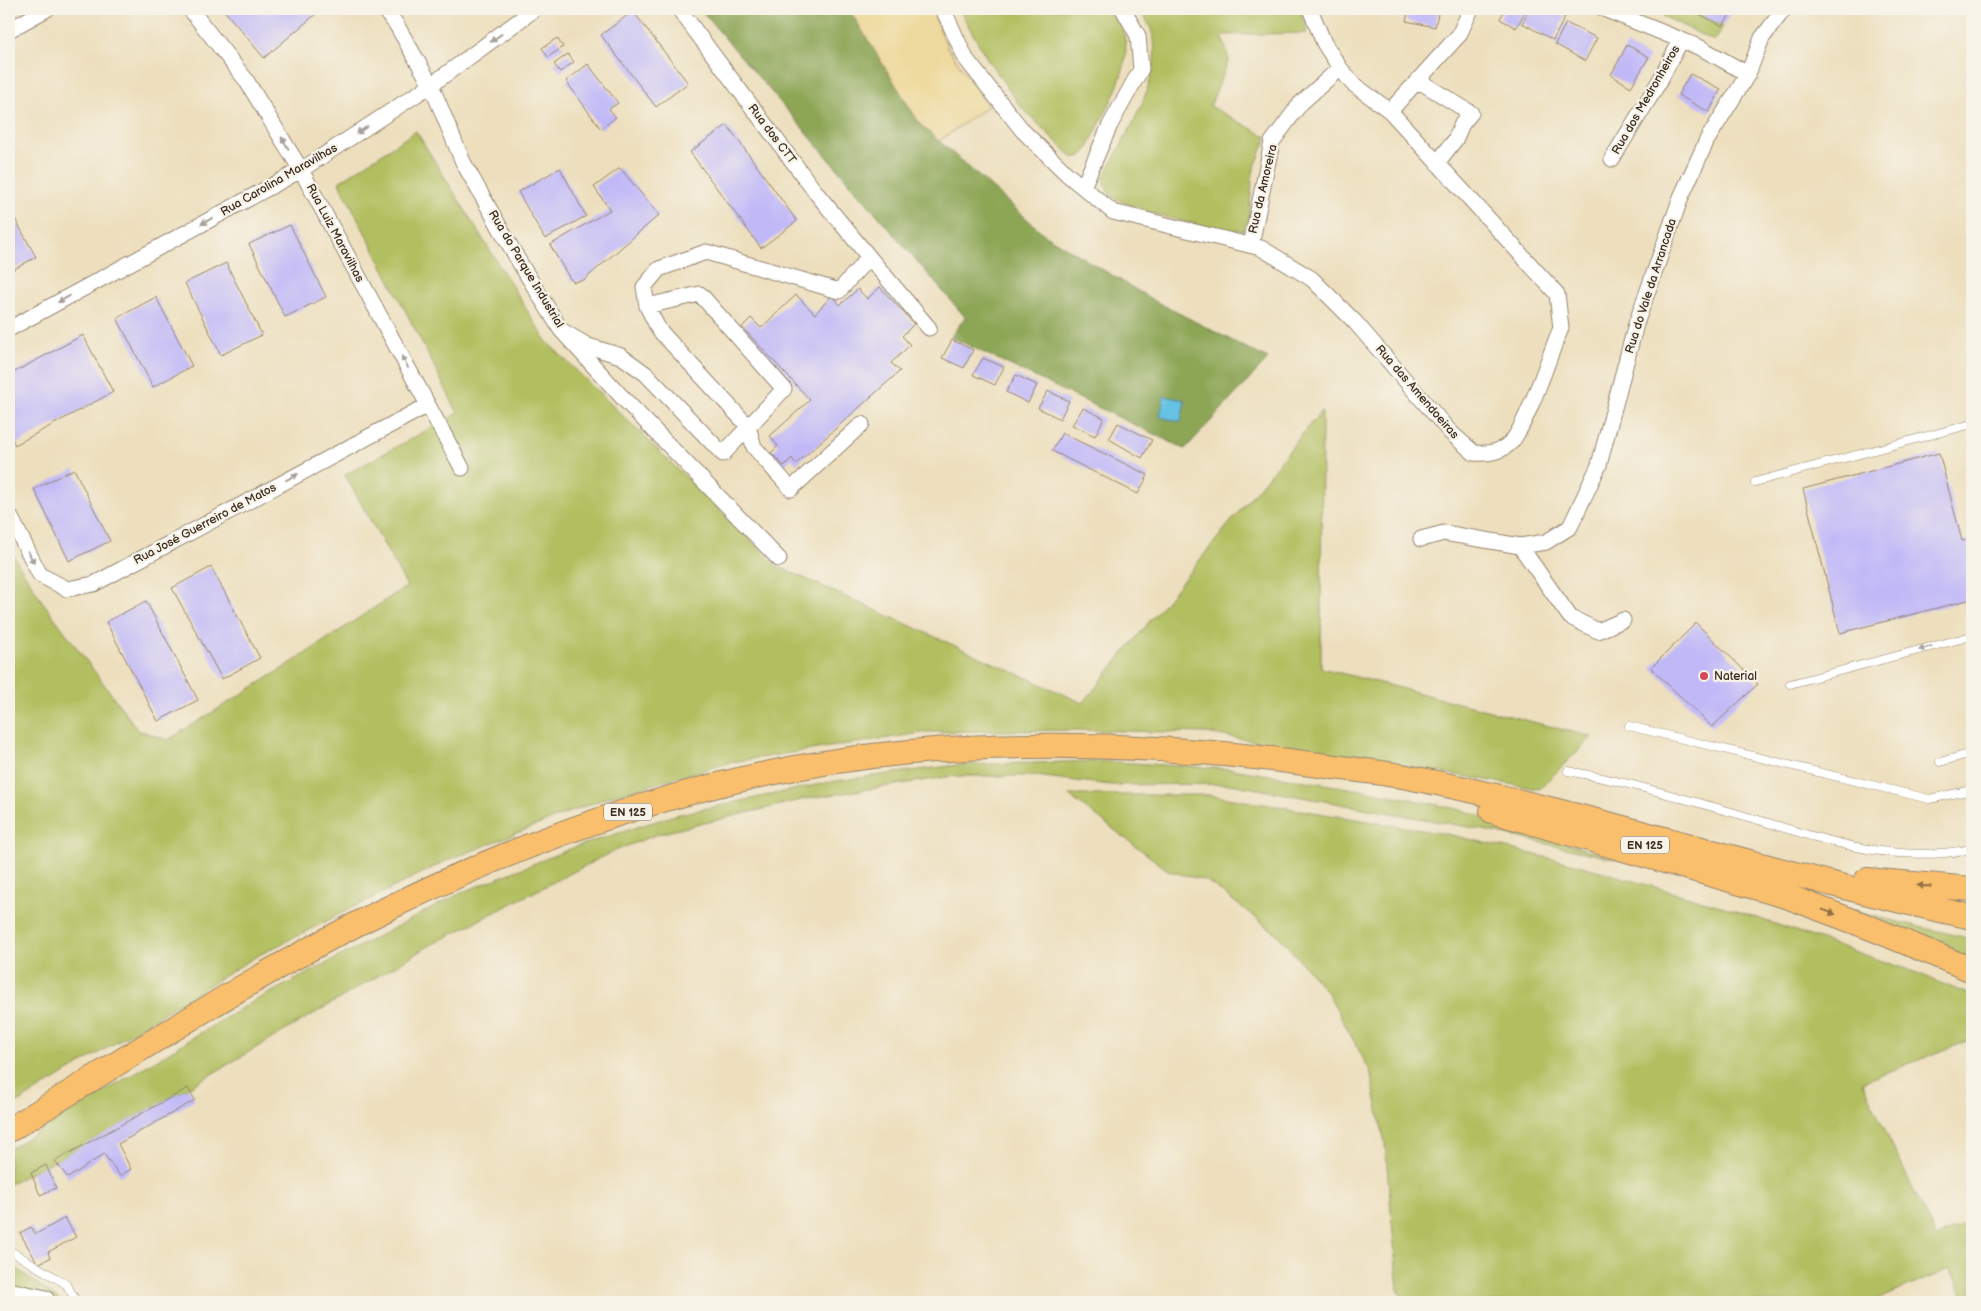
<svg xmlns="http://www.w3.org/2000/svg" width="1981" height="1311" viewBox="0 0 1981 1311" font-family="'Balsamiq Sans',sans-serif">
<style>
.green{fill:#b2bf61;stroke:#767440}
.forest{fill:#8da657;stroke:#64683a}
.sand{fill:#eeda9e;stroke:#94825e}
.water{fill:#66c2e4;stroke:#507681}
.building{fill:#c1b9f7}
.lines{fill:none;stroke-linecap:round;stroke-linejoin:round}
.lane-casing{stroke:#94846e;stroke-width:9}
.street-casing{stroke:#94846e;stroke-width:17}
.primary-casing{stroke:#94846e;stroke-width:26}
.lane{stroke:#fff;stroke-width:8}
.street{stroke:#fff;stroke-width:15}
.primary{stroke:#f9bf6d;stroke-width:24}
.oneway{fill:#a79f9a}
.oneway2{fill:#906d42}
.poi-dot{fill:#d1495b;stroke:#f7f3e8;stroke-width:2}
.labels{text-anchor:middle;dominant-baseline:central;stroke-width:4.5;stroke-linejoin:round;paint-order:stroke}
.shield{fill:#f7f3e8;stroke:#73665b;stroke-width:1}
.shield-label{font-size:11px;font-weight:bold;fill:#3b2a1e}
.street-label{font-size:12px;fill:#3b2a1e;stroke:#f7f3e8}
.poi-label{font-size:12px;fill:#3b2a1e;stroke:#f7f3e8;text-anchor:start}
</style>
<rect width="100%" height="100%" fill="#f7f3e8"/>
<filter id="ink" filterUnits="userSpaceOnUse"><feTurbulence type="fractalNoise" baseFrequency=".02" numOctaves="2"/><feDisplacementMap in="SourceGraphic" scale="10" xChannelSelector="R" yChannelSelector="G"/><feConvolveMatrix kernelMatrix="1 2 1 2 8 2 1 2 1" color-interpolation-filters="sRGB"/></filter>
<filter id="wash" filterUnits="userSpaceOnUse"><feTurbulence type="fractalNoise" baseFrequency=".0096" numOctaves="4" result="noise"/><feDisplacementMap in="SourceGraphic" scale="20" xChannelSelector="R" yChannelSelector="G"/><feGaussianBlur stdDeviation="1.12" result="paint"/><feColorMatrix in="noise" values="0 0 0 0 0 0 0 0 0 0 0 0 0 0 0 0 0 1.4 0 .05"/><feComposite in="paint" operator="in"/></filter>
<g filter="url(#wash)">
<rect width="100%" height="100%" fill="#eddfbd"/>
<path class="green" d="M959,9H1109C1114,17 1122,26 1124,35C1134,70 1101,117 1087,150L1081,156L1073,158L1020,106L986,57Z
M1139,9H1300L1307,33L1222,35L1229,60L1210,106L1267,137L1253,172L1249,216L1244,230C1217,233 1137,212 1114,197C1107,192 1104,185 1103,178C1123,140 1166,76 1152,32C1150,24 1143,16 1139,9Z
M1665,9H1689L1723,26L1714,41L1663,16Z
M416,131L546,341L777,566L1083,703L1322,410L1321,668L1592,737L1539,789L1206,733L1080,730L928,732L732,762L608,797L444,862L255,957L9,1108V549L42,601L138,730L168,740L282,669L407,586L345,475L458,413L339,182Z
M1099,761L1232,769L1379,793L1458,809L1620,860L1479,829L1230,784L1111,785L1035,776H953L805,799L658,834L614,851L427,947L188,1088L75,1151L9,1184V1149L247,1005L463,892L575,847L675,815L835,781L957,765Z
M1068,795H1208L1447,834L1579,865L1731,909L1915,972L1972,996V1046L1967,1041L1862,1082L1936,1237L1972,1220V1300L1966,1302L1950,1269L1872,1302H1404L1398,1289L1385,1144L1370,1071L1328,993L1276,933L1207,881L1169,871Z
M1844,909L1972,939V960Z
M9,1264L16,1268L62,1302H9Z"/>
<path class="forest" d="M700,9H849L920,124L1045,235L1153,300L1268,359L1185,449L951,337L965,317Z"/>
<path class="sand" d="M849,9H931L948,48L988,106L939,141L920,124Z"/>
<path class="water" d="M1164,396L1185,400L1181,422L1160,417Z"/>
<g id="blocks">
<path class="building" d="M223,9H312L316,14L264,58Z
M1409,9H1439L1435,27L1406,21Z
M1505,9H1527L1516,28L1500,19Z
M1530,9H1547L1565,17L1553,40L1522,23Z
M1689,9H1733L1723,26Z
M633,11L688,83L656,107L601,35Z
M1566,23L1597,38L1585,61L1555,44Z
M557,38L563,47L548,57L542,48Z
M1627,45L1649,57L1631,87L1611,75Z
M568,54L574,62L560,72L554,64Z
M588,64L618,103L609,109L616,117L601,129L566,81Z
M1690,74L1721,89L1709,112L1678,95Z
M727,125L797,221L761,248L690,152Z
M560,168L586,216L545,239L518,192Z
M620,168L659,215L584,280L574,282L570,279L550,245L610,210L594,187Z
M9,208L36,257L9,272Z
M290,225L326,297L285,317L249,244Z
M226,263L262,335L221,355L185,283Z
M880,287L914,324L902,336L910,345L891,363L900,371L796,464L792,458L784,466L771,453L778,446L770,436L810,400L742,327L751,318L761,328L796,295L815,314L832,295L840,305L858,289L867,299Z
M156,297L192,366L153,387L117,318Z
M83,335L113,392L15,445L9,433V375Z
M952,340L973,350L964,368L942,358Z
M983,358L1004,367L995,385L973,375Z
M1016,375L1037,385L1028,403L1006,392Z
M1048,391L1069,401L1060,419L1038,408Z
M1083,408L1104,418L1095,436L1072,425Z
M1118,423L1152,440L1142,458L1109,439Z
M1062,433L1148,475L1138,494L1052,451Z
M1939,453L1962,541L1972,539V599L1840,633L1803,489Z
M74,469L110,541L69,561L34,489Z
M211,567L260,658L222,679L172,588Z
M146,601L198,700L158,721L106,622Z
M1696,623L1758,684L1712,727L1651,668Z
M188,1088L195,1100L118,1144L131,1169L120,1176L104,1154L68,1178L55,1161Z
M46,1165L56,1188L40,1195L31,1173Z
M65,1218L76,1237L48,1252L50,1258L38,1264L20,1233L31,1227L36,1234Z"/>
</g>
</g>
<g filter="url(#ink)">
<use href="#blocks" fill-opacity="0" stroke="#94846e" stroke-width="1"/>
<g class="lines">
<g class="lane-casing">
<path id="lane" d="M1755,482L1972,424
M1790,684L1972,636
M1629,726L1929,799L1972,790
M1940,762L1972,753
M1568,771C1628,782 1686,799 1745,816C1822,839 1891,865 1972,849
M9,1250L66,1284L77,1302"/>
</g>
<g class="street-casing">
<path id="street" d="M190,9L246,80L301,170L462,468
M384,9L396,24L431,85L463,162L521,265L561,330L621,396L779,559
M679,9L817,194L869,257
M943,9L966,59L1023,131L1068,175L1113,212L1261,248L1312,279L1355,322L1450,432L1474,453C1487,454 1500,453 1510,443C1524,431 1548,361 1556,340L1561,328L1557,294L1390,111L1353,84L1340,68L1324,43L1310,9
M1604,9L1701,48L1748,74
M9,30L47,9
M1419,81L1471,113L1462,124L1455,140L1437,163
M1390,111L1459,35L1471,9
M1612,159L1659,82L1681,40
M1083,187L1110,125L1141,69L1138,36L1123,9
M1251,245L1272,142L1300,104L1340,68
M647,306L644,287L659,269L706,252L839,291L869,257L929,328
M9,329L301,170L431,85L535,9
M561,330L588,346L621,356L646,374L723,454L784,389L700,294L647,306L659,330L748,426L754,447L791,489L862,424
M9,514L40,575L67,589L94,584L428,405
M1421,539L1444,533L1520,546L1546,542L1570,527L1599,465L1636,324L1681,197L1707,140L1748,74L1762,38L1784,9
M1520,546L1570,617L1598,631L1623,620
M9,1290L46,1298L48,1302"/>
</g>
<g class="primary-casing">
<path id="primary" d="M1492,811L1789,897L1871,928L1972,970
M1867,880L1972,889
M9,1130C135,1054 262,969 395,905C555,827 732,768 910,752C1042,740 1173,746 1304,763C1338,768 1373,771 1407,777C1598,814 1782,877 1972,917"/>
</g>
<use href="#lane" class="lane"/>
<use href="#street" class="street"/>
<use href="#primary" class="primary"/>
</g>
<defs><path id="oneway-solid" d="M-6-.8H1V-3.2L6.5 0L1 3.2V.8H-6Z" transform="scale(1.25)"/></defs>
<g class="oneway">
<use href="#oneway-solid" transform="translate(496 38) rotate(144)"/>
<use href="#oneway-solid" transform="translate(362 130) rotate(147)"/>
<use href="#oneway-solid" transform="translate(285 143) rotate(-121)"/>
<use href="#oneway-solid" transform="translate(207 221) rotate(151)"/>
<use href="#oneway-solid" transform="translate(64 299) rotate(151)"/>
<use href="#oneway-solid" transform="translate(405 362) rotate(-118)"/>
<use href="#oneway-solid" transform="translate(292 477) rotate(-28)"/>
<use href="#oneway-solid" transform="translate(31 557) rotate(63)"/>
<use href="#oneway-solid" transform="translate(1925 648) rotate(165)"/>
</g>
<g class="oneway2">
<use href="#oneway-solid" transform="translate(1924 886) rotate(-176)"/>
<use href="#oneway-solid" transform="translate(1829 912) rotate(20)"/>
</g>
</g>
<circle class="poi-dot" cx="1704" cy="676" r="5"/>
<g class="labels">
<g class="shield">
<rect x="604" y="803.5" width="48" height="17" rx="4"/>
<rect x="1621" y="836.5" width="48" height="17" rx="4"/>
</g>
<g class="shield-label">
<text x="628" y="812">EN 125</text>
<text x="1645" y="845">EN 125</text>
</g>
<g class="street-label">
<text transform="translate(1646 100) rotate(-60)">Rua dos Medronheiros</text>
<text transform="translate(772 134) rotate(53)">Rua dos CTT</text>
<text transform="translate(279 180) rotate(-30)">Rua Carolina Maravilhas</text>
<text transform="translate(1263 189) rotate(-77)">Rua da Amoreira</text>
<text transform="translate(335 233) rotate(62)">Rua Luiz Maravilhas</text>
<text transform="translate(526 269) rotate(59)">Rua do Parque Industrial</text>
<text transform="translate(1651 286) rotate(-72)">Rua do Vale da Arrancada</text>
<text transform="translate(1417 392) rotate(49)">Rua das Amendoeiras</text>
<text transform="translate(205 524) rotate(-28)">Rua José Guerreiro de Matos</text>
</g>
<g class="poi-label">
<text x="1714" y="676">Naterial</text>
</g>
</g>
<rect width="1981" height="1311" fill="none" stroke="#f7f3e8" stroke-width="30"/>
</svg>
